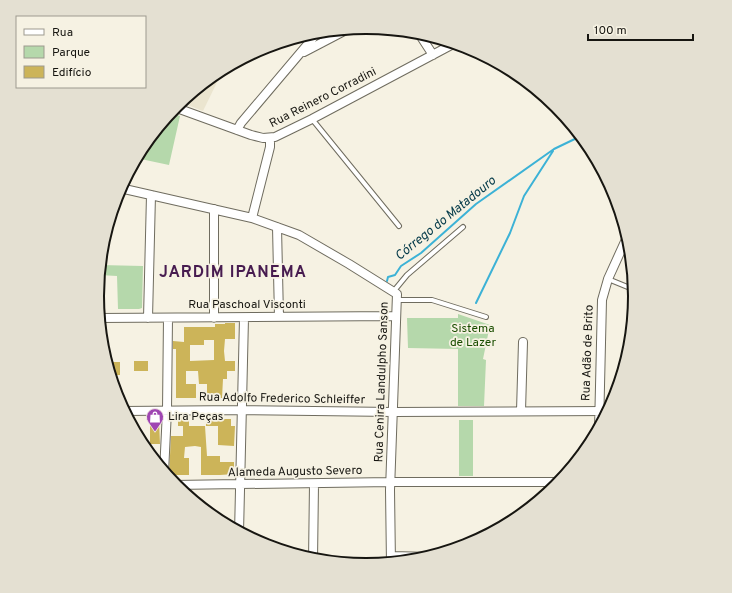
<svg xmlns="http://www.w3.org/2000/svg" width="732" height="593" viewBox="0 0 732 593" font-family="Overpass,sans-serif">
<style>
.built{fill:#ebe5cf}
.green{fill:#b5d8ab}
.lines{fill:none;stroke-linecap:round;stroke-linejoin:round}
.stream{stroke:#3cb2d6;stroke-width:2}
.building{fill:#ccb459;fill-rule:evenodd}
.service-casing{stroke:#6f6c5f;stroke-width:6}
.minor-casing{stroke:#6f6c5f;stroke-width:10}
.service{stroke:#fff;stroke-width:4}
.minor{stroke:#fff;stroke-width:8}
.labels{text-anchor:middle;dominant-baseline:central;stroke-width:3.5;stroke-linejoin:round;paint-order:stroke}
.street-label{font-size:12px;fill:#171611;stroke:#f6f2e3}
.park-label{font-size:12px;fill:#1a4e00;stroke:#f6f2e3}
.poi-label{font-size:12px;fill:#171611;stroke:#f6f2e3;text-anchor:start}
.water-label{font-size:13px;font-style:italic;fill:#033948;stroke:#f6f2e3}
.district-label{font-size:16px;font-weight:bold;letter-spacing:1px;fill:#471c50;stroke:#f6f2e3}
.rim{fill:none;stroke:#171611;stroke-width:2}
</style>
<rect width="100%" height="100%" fill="#f6f2e3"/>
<path class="built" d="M222,69L223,70L203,111L180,102L216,72Z"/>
<path class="green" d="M170,112L180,116L169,165L136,158L142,147Z
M100,265L143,266L142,308L139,309H118L117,276L99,275Z
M458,314L490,325L483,359L486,360L484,406H458V349L408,348L407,318H458Z
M459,420H473V476H459Z"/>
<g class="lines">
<path class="stream" d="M387,281L388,277L395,275L401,266L421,253L476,204L554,149L581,136
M476,303L510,233L524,196L553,151"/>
</g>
<path class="building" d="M225,323H235V339H225L224,351L225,361H235V371H227V379H223L222,398H207V384H199L198,371H186V384H196V398H176V349H173V341L184,342V327H215V324H225ZM204,340H214V360L190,361V345H204Z
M134,361H148V371H134Z
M106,362H120V375H114V372H112V370H108Z
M178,416H189V426H205L207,456H220V462H234V474L220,475H201V447L195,446L185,447L184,458H189V475H169L171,436H183V426H178Z
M206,416H212V419H231V426H235L234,446L218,445V426H206Z
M150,421H159L160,444H150Z"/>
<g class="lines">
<g class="service-casing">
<path id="service" d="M312,119L399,226
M608,279L635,290
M393,292L407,275L463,227
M396,300H432L486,317"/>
</g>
<g class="minor-casing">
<path id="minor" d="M418,32L433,55
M304,52L348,29
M174,107L251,135L263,138L275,137L312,119L455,43
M237,130L241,123L318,32
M120,188L252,218L299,235L349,264L397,294L390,490L391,564
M214,209V318
M252,218L270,147V138
M277,227L279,317
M99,318L396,316
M148,318L151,195
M123,411L242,410L393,412L609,411
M521,411L523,342
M599,429L602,300L608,279L628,235
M164,473L167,410L168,318
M174,485L391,482H561
M239,533L244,318
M392,556L433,557
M313,561L314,484"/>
</g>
<use href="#service" class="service"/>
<use href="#minor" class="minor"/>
</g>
<defs>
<g id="shop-pin" transform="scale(0.9)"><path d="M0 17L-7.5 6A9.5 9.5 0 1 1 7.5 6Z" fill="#9f46b2" stroke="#f6f2e3"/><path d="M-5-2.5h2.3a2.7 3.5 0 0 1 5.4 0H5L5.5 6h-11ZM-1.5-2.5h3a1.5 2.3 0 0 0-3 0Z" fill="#fff"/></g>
</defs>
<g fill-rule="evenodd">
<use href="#shop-pin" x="155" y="417"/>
</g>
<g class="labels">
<g class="street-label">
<text transform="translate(323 98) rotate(-27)">Rua Reinero Corradini</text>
<text x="247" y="305">Rua Paschoal Visconti</text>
<text transform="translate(588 353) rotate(-88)">Rua Adão de Brito</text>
<text transform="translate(382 382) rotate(-88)">Rua Cenira Landulpho Sanson</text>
<text transform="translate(282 399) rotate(1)">Rua Adolfo Frederico Schleiffer</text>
<text transform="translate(295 472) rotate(-1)">Alameda Augusto Severo</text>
</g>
<g class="park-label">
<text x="473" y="329">Sistema<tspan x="473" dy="14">de Lazer</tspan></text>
</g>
<g class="poi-label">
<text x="168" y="417">Lira Peças</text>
</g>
<g class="water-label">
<text transform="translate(446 219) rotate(-39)">Córrego do Matadouro</text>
</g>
<g class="district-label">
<text x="233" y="273">JARDIM IPANEMA</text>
</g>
</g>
<path d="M0 0H732V593H0ZM104 296a262 262 0 1 1 524 0a262 262 0 1 1-524 0Z" fill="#e4e0d2" fill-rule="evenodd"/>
<path class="rim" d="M104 296a262 262 0 1 1 524 0a262 262 0 1 1-524 0Z"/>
<rect x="16" y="16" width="130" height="72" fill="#f6f2e3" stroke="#9d9a8f"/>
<rect x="24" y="29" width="20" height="6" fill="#ffffff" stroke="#9d9a8f"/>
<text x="52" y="36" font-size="12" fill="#171611">Rua</text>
<rect x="24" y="46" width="20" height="12" fill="#b5d8ab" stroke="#9d9a8f"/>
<text x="52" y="56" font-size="12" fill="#171611">Parque</text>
<rect x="24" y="66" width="20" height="12" fill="#ccb459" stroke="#9d9a8f"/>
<text x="52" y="76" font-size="12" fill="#171611">Edifício</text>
<path d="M588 34v6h105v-6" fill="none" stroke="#171611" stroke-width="2"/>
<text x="594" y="34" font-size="12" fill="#171611" stroke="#f6f2e3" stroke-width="3" paint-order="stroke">100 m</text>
</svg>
